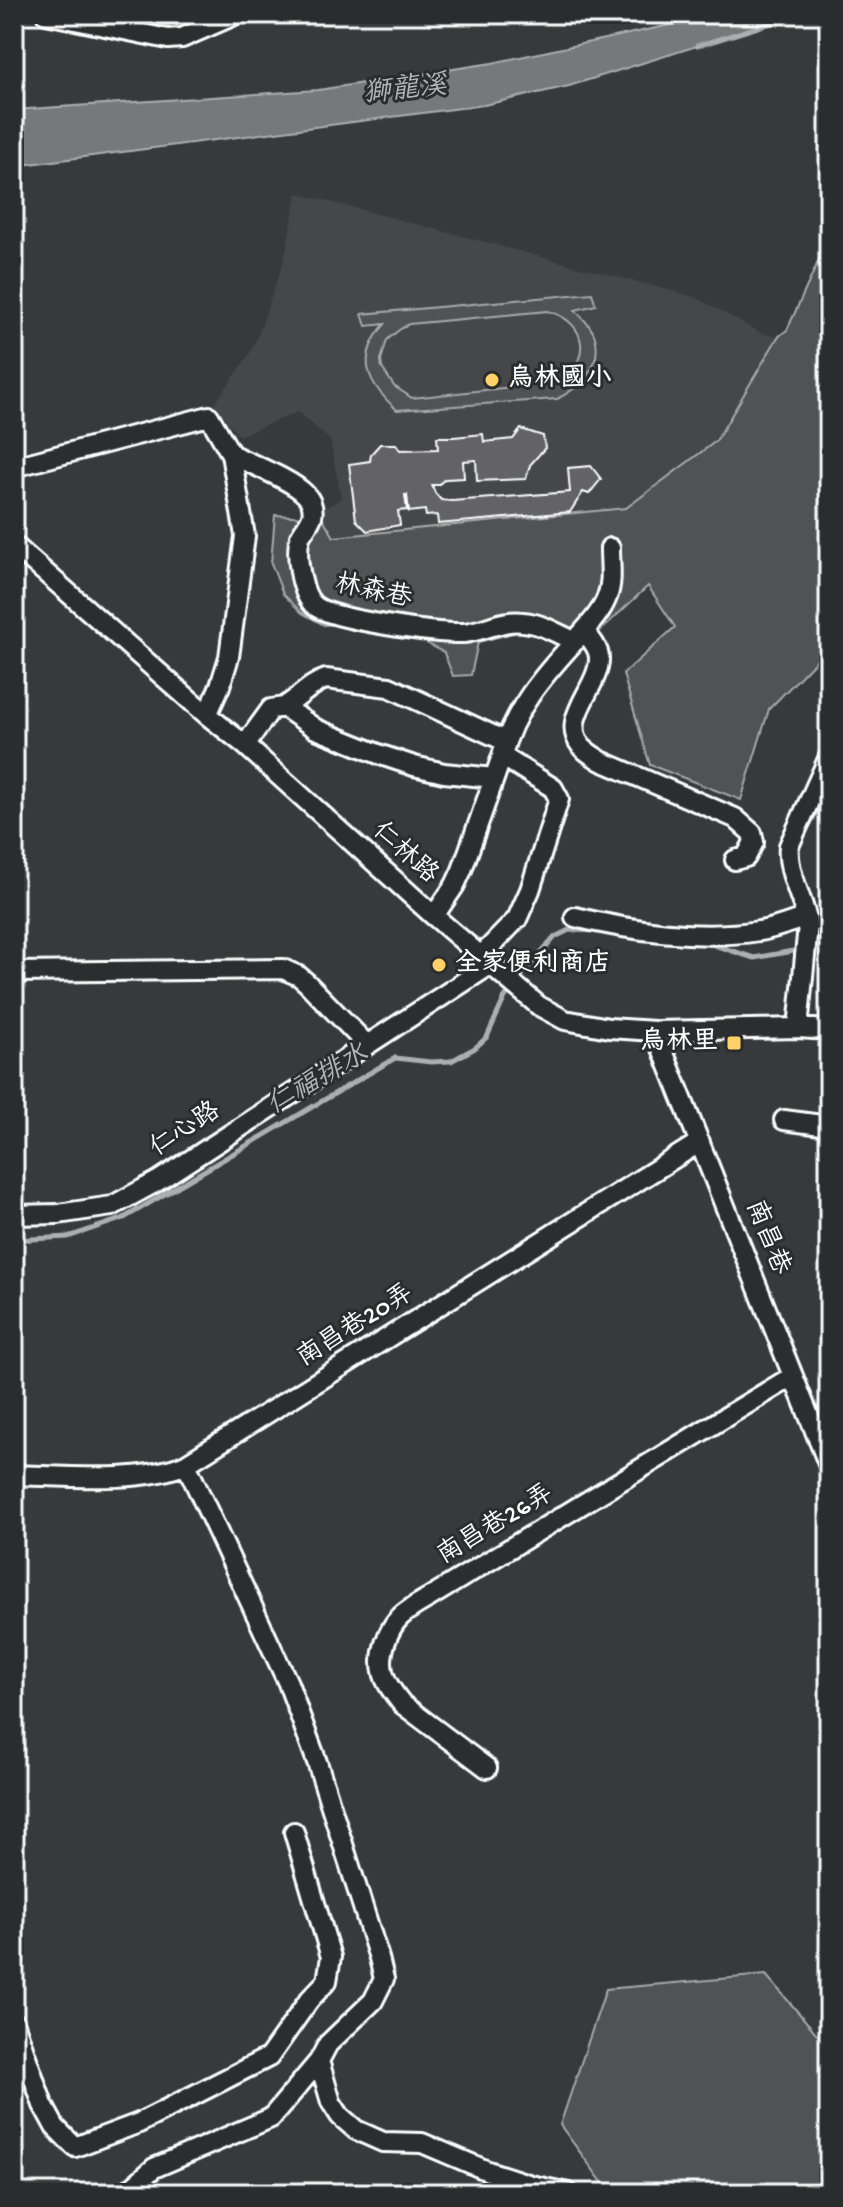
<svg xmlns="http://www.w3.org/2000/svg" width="843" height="2207" viewBox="0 0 843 2207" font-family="'Gochi Hand','LXGW WenKai TC',sans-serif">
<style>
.built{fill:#444748}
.green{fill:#505354;stroke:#a8a9aa;stroke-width:2;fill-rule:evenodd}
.water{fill:#767879;stroke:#adaeaf;stroke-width:2}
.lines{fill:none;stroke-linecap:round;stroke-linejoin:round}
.stream{stroke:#adaeaf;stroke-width:5}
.building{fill:#636465;stroke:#fff;stroke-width:2}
.minor-casing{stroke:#fff;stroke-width:24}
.minor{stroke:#2a2d2e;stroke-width:18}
.poi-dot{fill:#ffd166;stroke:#2a2d2e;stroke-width:3}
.labels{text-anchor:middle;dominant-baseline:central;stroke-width:6;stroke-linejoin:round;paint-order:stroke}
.poi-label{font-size:26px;font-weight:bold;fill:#fff;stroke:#2a2d2e;text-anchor:start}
.street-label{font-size:26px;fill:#fff;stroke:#2a2d2e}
.water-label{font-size:28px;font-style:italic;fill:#b4b5b5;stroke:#2a2d2e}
</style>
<rect width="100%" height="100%" fill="#373a3b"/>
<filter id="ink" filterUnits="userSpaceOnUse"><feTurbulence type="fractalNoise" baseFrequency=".0125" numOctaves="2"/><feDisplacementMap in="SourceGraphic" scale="16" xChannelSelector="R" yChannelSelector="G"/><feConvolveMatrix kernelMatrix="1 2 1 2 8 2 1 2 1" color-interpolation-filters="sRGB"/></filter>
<g filter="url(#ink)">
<path class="built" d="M297,193L695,297L761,333L778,337L716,441L626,509L334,537L319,512L341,498L330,440L298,412L239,436L214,405L249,355L257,338L285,257Z"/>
<path class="green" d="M110,14H206L173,27Z
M829,238V647L769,709L741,800L650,765L623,674L675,627L648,586L600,631L542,626L478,642L471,675L453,676L444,653L402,629L338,624L324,625L302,613L283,594L271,563L275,515L310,517L319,512L334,537L626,508L716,441L778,337L787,330Z
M592,293L596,305L575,310C582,318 592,326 595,337C603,366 581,387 557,399L397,410C367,383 355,358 385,324L366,326L362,314ZM548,311C588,322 592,360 559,382L412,398L394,386L382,368L381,360L387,340L399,330L409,324Z
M766,1975L829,2048V2193H610L560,2125L606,1989Z"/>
<path class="water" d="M711,14H786L774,22L569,86L484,105L14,166V110L318,90L492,63L703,18Z"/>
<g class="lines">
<path class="stream" d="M697,46L784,19L790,14
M805,832L829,791
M808,894L820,928L815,938
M705,942L754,958L793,951
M14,1240L68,1237L124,1218L395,1058L431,1062L451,1061L475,1048L487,1037L505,997L522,975L555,937L569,930L596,931"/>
</g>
<path class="building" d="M521,429L543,436L545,448L530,465L526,479L477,481L476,460L463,461L464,478L445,479L438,485H432L435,493L441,500L452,501L570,492L568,468L591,466L601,479L589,494L583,492L570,512L438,524L437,515L426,516L425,510L409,512L407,495H405L407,510L398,511L400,525L367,531L356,520L349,464L370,461L371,454L380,444H396L400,450L438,449L437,437H454L483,434L484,442L513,439Z"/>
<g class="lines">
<g class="minor-casing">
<path id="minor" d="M46,14L168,39L182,38L237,14
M231,454C250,464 291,479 305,494C311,500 314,508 312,516C310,524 303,530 300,537C295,554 301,595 315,606C333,620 439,634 464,633C484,631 503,619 523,622C541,623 558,634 574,641
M14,467L209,416L231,454L245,536L229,657L220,686L207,715
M14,545L207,715L245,745L434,916L539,1006L565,1020L609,1028L655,1031L798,1028L829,1030
M584,631C590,638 599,648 599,658C600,687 559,718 581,746C586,752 595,757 601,761L735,818L752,833L754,842L746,857L735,860
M284,707C298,699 310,684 326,679L389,687L505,741
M245,745L271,709L284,707L316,729L381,755L414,766L444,773L494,778
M434,916L455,885L462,870L502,756C512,711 544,675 574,642C585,629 601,614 607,597C613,582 610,565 610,548
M575,917C631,931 701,940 759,931C775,929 791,922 806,917
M480,957L517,919L530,890L559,799L553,788L502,756
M14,972L283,969L299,976L307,983L367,1045
M798,1028L808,925C804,899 786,872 789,846L829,757
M655,1031L829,1466
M784,1120L829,1126
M14,1215L58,1214L112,1206L158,1181L490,965
M186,1464L288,1683L317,1762L379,1958L384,1979L373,2001L328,2044L319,2061L331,2102L340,2116L356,2130L383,2142L422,2143L488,2171L531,2185L568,2193
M14,1475C64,1476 140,1484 186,1464L700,1142
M487,1768L402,1704C395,1695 385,1683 383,1671C379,1654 388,1629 400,1617C410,1607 426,1600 438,1592L793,1376
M14,2022L43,2105L55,2127L75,2147L139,2123L269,2057L309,2000L327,1981L331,1957L294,1832
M125,2193L154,2168L271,2118L319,2061"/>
</g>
<use href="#minor" class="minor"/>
</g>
</g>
<g class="poi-dot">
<circle cx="492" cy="380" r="8"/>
<circle cx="439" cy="965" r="8"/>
<rect x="726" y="1035" width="16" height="16" rx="4"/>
</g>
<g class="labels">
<g class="poi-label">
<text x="508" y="380">烏林國小</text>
<text x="455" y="965">全家便利商店</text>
<text x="718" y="1043" text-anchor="end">烏林里</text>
</g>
<g class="street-label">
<text transform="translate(373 593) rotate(12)">林森巷</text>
<text transform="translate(404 854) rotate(42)">仁林路</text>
<text transform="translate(186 1131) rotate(-33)">仁心路</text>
<text transform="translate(766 1238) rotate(68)">南昌巷</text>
<text transform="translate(356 1327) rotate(-32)">南昌巷20弄</text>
<text transform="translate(496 1526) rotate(-31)">南昌巷26弄</text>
</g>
<g class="water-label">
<text transform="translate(405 91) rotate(-6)">獅龍溪</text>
<text transform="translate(318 1081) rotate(-30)">仁福排水</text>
</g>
</g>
<rect width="843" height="2207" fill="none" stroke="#2a2d2e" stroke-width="48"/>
<rect x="24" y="24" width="795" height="2159" fill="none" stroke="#fff" stroke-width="3" filter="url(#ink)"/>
</svg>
